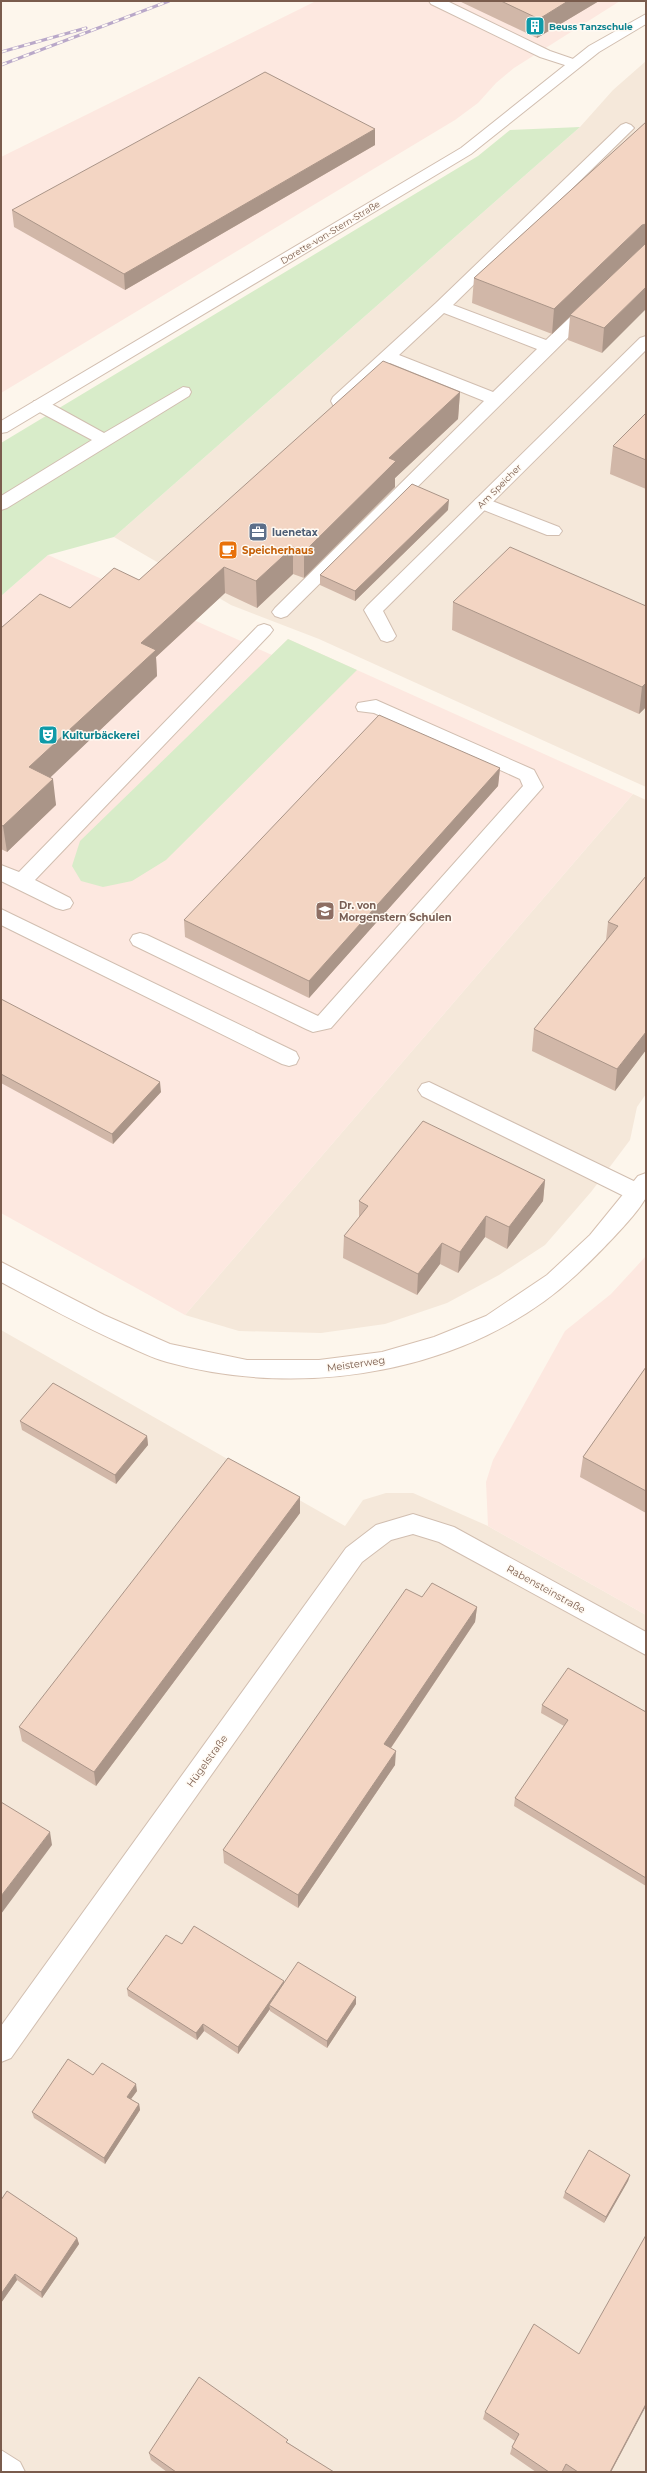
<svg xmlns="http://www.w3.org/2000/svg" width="647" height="2473" viewBox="0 0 647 2473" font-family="Montserrat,sans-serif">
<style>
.residential{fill:#f5e8da}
.commercial{fill:#fde8e0}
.green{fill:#d8ecc9}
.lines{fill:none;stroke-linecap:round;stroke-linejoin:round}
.lane-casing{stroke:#d1beb0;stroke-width:2}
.street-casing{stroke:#d1beb0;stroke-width:2}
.secondary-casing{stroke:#d6c0b0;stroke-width:2}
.lane{fill:#fff;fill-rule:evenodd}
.street{fill:#fff;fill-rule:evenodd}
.secondary{fill:#fff;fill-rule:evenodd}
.rail-casing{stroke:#b9a8c9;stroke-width:3}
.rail{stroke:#fffaf3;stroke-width:2;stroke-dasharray:6;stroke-linecap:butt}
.wall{fill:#d1b7a8}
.shaded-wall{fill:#aa9588}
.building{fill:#f3d5c3;stroke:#aa9588}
.labels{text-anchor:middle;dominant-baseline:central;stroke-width:3;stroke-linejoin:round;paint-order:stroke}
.far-culture-label{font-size:9px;font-weight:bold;fill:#0d838f;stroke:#fffaf3;text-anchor:start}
.far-street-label{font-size:9px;fill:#7a5c4d;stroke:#fffaf3}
.service-label{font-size:10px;font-weight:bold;fill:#4e5e75;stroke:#fffaf3;text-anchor:start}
.food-label{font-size:10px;font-weight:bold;fill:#c56008;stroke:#fffaf3;text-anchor:start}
.culture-label{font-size:10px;font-weight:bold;fill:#0d838f;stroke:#fffaf3;text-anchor:start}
.education-label{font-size:10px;font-weight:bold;fill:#785e54;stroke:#fffaf3;text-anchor:start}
.street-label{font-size:10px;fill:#7a5c4d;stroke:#fffaf3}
</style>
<rect width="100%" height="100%" fill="#fdf6ec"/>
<path class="residential" d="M646,61V787L319,639L231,605L114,537L580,127L613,90Z
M633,794L646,800V1094L637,1107L630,1140L591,1192L545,1245L499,1275L447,1303L385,1324L321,1333L239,1331L185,1315Z
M1,1330L345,1526L363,1500L386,1493H413L488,1526L646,1615V2472H1Z"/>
<path class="commercial" d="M316,1H620L514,68L496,83L478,103L455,120L1,393V157Z
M48,555L272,655L288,639L633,794L185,1315L1,1213V596Z
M646,1256V1615L488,1526L486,1482L493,1460L565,1331L611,1294Z"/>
<path class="green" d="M580,127L114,537L48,555L1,596V443L478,156L510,130Z
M288,639L357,670L166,860L132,881L103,887L81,881L72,866L80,841Z"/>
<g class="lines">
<g class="lane-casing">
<path id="lane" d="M429,1H447L550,51L579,61L581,64L574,68L540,57L431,4Z
M626,123L631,125L634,128L631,131L453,305L546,340L584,304H596L598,307L596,310L287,616L281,618L275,616L272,612L275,608L484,401L390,363L345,405H333L331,401L333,397L436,303L621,125ZM444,313L537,349L493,392L399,355Z
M183,387L189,388L191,392L189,396L7,508L1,510V496L92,440L34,409L32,405L34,401H46L104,433Z
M482,497L559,527L562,531L559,535H547L476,507L473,503L476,499Z
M264,624L270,626L273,630L270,634L35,880L70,898L73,903L70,908L63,910L56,908L1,881V865L19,872L258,626Z
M376,700L534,770L543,787L331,1028L313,1032L306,1029L133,945L130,940L133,935L140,933L147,935L318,1016L523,786L520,779L374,713L358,711L356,707L358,703Z
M1,909L296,1052L299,1058L296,1064L289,1066L282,1064L1,925Z
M429,1082L646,1187V1199L638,1202L630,1199L422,1096L418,1090L422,1084Z"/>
</g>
<g class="street-casing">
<path id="street" d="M646,14V24L599,52L471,154L7,432L1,433V421L461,148L589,46Z
M646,336V350L383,611L396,636L393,640L387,642L381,640L364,610L367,606L640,338Z
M413,1514L454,1527L646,1632V1655L439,1542L413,1534L391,1540L362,1562L11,2058L1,2062V2026L346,1548L376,1525Z
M1,2450L20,2462L25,2472H1Z"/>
</g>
<g class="secondary-casing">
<path id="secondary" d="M646,1173C646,1180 647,1189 646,1196C643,1210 589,1263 576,1275C471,1373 303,1400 167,1362C152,1358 139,1351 125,1345C82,1326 42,1304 1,1282V1262L104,1315L170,1344L247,1360H319L382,1352L434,1337L486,1316L547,1275L590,1235L638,1176Z"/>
</g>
<use href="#lane" class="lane"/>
<use href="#street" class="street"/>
<use href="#secondary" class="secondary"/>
<g class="rail-casing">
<path id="rail" d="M1,52L86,28
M1,65L169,1"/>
</g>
<use href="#rail" class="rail"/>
</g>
<path class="wall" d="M459,1H599L537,38Z
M646,122L602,353L568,340L570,316L552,334L472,303L474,278Z
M375,129V145L125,290L14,227L12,210Z
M460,392L458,419L395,478V487L304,578L293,574L257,608L225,593L156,657L157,676L50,777L56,805L7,852L1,849V628L70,608L139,580Z
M646,413V489L610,474L613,446Z
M448,510L355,601L320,585V575Z
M453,602L646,606V707L639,714L452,630Z
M500,768L498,786L309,998L185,937L184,920Z
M646,876V1050L615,1091L532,1051L534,1029L606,940L608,922Z
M1,999L161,1092L113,1144L1,1083Z
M545,1180L543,1201L507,1249L485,1237L458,1273L440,1264L417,1295L343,1258L344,1236L359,1218V1201Z
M646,1367V1513L580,1477L583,1457Z
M20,1421L147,1436L148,1445L116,1484L22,1430Z
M300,1497V1513L96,1786L22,1741L19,1727Z
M422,1597L477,1607L475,1622L391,1748L395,1765L298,1908L224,1863L223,1850Z
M542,1705L646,1712V1886L514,1806L515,1798L564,1726L541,1713Z
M182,1944L284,1983L356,2004L327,2048L270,2011V2009L238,2054L204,2031L197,2040L128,1996L127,1989Z
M93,2075L137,2091L131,2099L139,2104L140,2110L105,2164L34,2118L32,2112Z
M630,2175L628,2181L604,2223L563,2198L565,2192Z
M1,2200L77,2238L79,2244L42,2298L17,2280L1,2303Z
M646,2406L611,2472H565L564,2471V2472H536L510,2454L512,2447L515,2441L483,2419L485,2412Z
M288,2443L333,2472H167L151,2460L149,2453Z"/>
<path class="shaded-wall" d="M568,1H599L537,38L539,19Z
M375,129V145L125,290L124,274Z
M646,224V248L639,250L552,334L554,309L642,225Z
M646,287V309L602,353L604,328Z
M460,392L458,419L395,478V487L304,578V552L389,458Z
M449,500L448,510L355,601V591Z
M293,547V574L257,608L256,581Z
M224,567L225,593L156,657L157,676L33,794L29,767L141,643Z
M646,683V707L639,714L642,687Z
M500,768L498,786L309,998V981Z
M53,779L56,805L7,852L3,826Z
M646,1032V1050L615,1091L617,1069Z
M160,1082L161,1092L113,1144L112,1134Z
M545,1180L543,1201L507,1249L509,1227Z
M486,1216L485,1237L458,1273L460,1252Z
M442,1243L440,1264L417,1295L418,1274Z
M147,1436L148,1445L116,1484L115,1475Z
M300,1497V1513L96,1786L94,1772Z
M477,1607L475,1622L384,1758V1744Z
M396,1751L395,1765L298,1908V1895Z
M50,1832L52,1845L1,1914V1896Z
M284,1981V1988L269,2005L270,2009L238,2054V2047Z
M356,1997V2004L327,2048V2041Z
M203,2024L204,2031L197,2040L196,2033Z
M136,2084L137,2091L128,2103L127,2097Z
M139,2104L140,2110L105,2164L104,2158Z
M630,2175L628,2181L604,2223L606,2217Z
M77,2238L79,2244L42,2298L41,2292Z
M15,2274L17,2280L1,2303V2294Z
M646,2404V2406L611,2472H610Z"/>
<path class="building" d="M501,1H568L539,19Z
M265,72L375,129L124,274L12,210Z
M646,122V224L642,225L554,309L474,278Z
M646,243V287L604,328L570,315Z
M383,361L460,392L389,458L396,461L304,552L293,547L256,581L224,567L141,643L156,650L29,767L53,779L3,826L1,825V628L40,594L70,608L114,568L139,580Z
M646,413V460L613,446Z
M412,484L449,500L355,591L320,575Z
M510,547L646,606V683L642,687L453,602Z
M379,715L500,768L309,981L184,920Z
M646,876V1032L617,1069L534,1029L618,926L608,922Z
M1,999L160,1082L112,1134L1,1074Z
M423,1121L545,1180L509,1227L486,1216L460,1252L442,1243L418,1274L344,1236L368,1206L359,1201Z
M646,1367V1491L583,1457Z
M53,1383L147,1436L115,1475L20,1421Z
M228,1458L300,1497L94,1772L19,1727Z
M432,1583L477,1607L384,1744L396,1751L298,1895L223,1850L406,1589L422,1597Z
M568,1668L646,1712V1878L515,1798L568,1720L542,1705Z
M1,1802L50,1832L1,1896Z
M194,1926L284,1981L238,2047L203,2024L196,2033L127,1989L166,1935L182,1944Z
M298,1962L356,1997L327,2041L269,2005Z
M68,2059L93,2075L102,2063L136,2084L127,2097L139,2104L104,2158L32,2112Z
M589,2150L630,2175L606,2217L565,2192Z
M7,2191L77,2238L41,2292L15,2274L1,2294V2200Z
M646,2235V2404L610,2472H578L566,2464L562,2472H549L512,2447L519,2434L485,2412L534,2324L579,2354Z
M199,2377L288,2440L286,2442L334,2472H176L149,2453Z"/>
<defs>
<g id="building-square" transform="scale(1)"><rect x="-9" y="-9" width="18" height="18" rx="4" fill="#0f9aa8" stroke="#fffaf3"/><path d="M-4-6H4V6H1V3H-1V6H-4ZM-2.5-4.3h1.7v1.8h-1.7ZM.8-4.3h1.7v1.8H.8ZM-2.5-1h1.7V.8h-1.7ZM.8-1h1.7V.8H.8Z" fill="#fff"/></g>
<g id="office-square" transform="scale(1)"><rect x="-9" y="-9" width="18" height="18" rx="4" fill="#5c6f8a" stroke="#fffaf3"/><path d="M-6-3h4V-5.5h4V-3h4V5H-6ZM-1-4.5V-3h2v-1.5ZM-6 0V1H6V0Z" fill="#fff"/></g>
<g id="cafe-square" transform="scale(1)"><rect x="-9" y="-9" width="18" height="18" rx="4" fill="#e8710a" stroke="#fffaf3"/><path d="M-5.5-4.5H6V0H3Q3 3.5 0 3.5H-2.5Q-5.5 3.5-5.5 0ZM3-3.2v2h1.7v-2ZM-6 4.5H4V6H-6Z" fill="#fff"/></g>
<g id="theatre-square" transform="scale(1)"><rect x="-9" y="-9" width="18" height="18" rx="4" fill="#0f9aa8" stroke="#fffaf3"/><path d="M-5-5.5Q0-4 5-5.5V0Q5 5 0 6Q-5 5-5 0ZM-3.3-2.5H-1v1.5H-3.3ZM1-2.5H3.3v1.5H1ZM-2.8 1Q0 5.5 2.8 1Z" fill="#fff"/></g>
<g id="school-square" transform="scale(1)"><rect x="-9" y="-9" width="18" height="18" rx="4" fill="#8d6e63" stroke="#fffaf3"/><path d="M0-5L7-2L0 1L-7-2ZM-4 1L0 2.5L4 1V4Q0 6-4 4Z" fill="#fff"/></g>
</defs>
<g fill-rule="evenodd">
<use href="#building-square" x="535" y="26"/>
<use href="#office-square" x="258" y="532"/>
<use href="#cafe-square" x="228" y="550"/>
<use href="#theatre-square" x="48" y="735"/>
<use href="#school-square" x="325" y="911"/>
</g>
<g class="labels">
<g class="far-culture-label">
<text x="549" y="26">Beuss Tanzschule</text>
</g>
<g class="far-street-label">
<text transform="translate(330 232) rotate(-31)">Dorette-von-Stern-Straße</text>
<text transform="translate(499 486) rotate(-45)">Am Speicher</text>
</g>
<g class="service-label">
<text x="272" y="532">luenetax</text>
</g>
<g class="food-label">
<text x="242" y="550">Speicherhaus</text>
</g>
<g class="culture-label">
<text x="62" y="735">Kulturbäckerei</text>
</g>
<g class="education-label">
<text x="339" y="905">Dr. von<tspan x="339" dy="12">Morgenstern Schulen</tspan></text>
</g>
<g class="street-label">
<text transform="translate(356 1364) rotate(-8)">Meisterweg</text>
<text transform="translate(546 1589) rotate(29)">Rabensteinstraße</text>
<text transform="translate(207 1761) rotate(-54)">Hügelstraße</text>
</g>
</g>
<rect width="647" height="2473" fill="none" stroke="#7a5c4d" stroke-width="4"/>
</svg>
